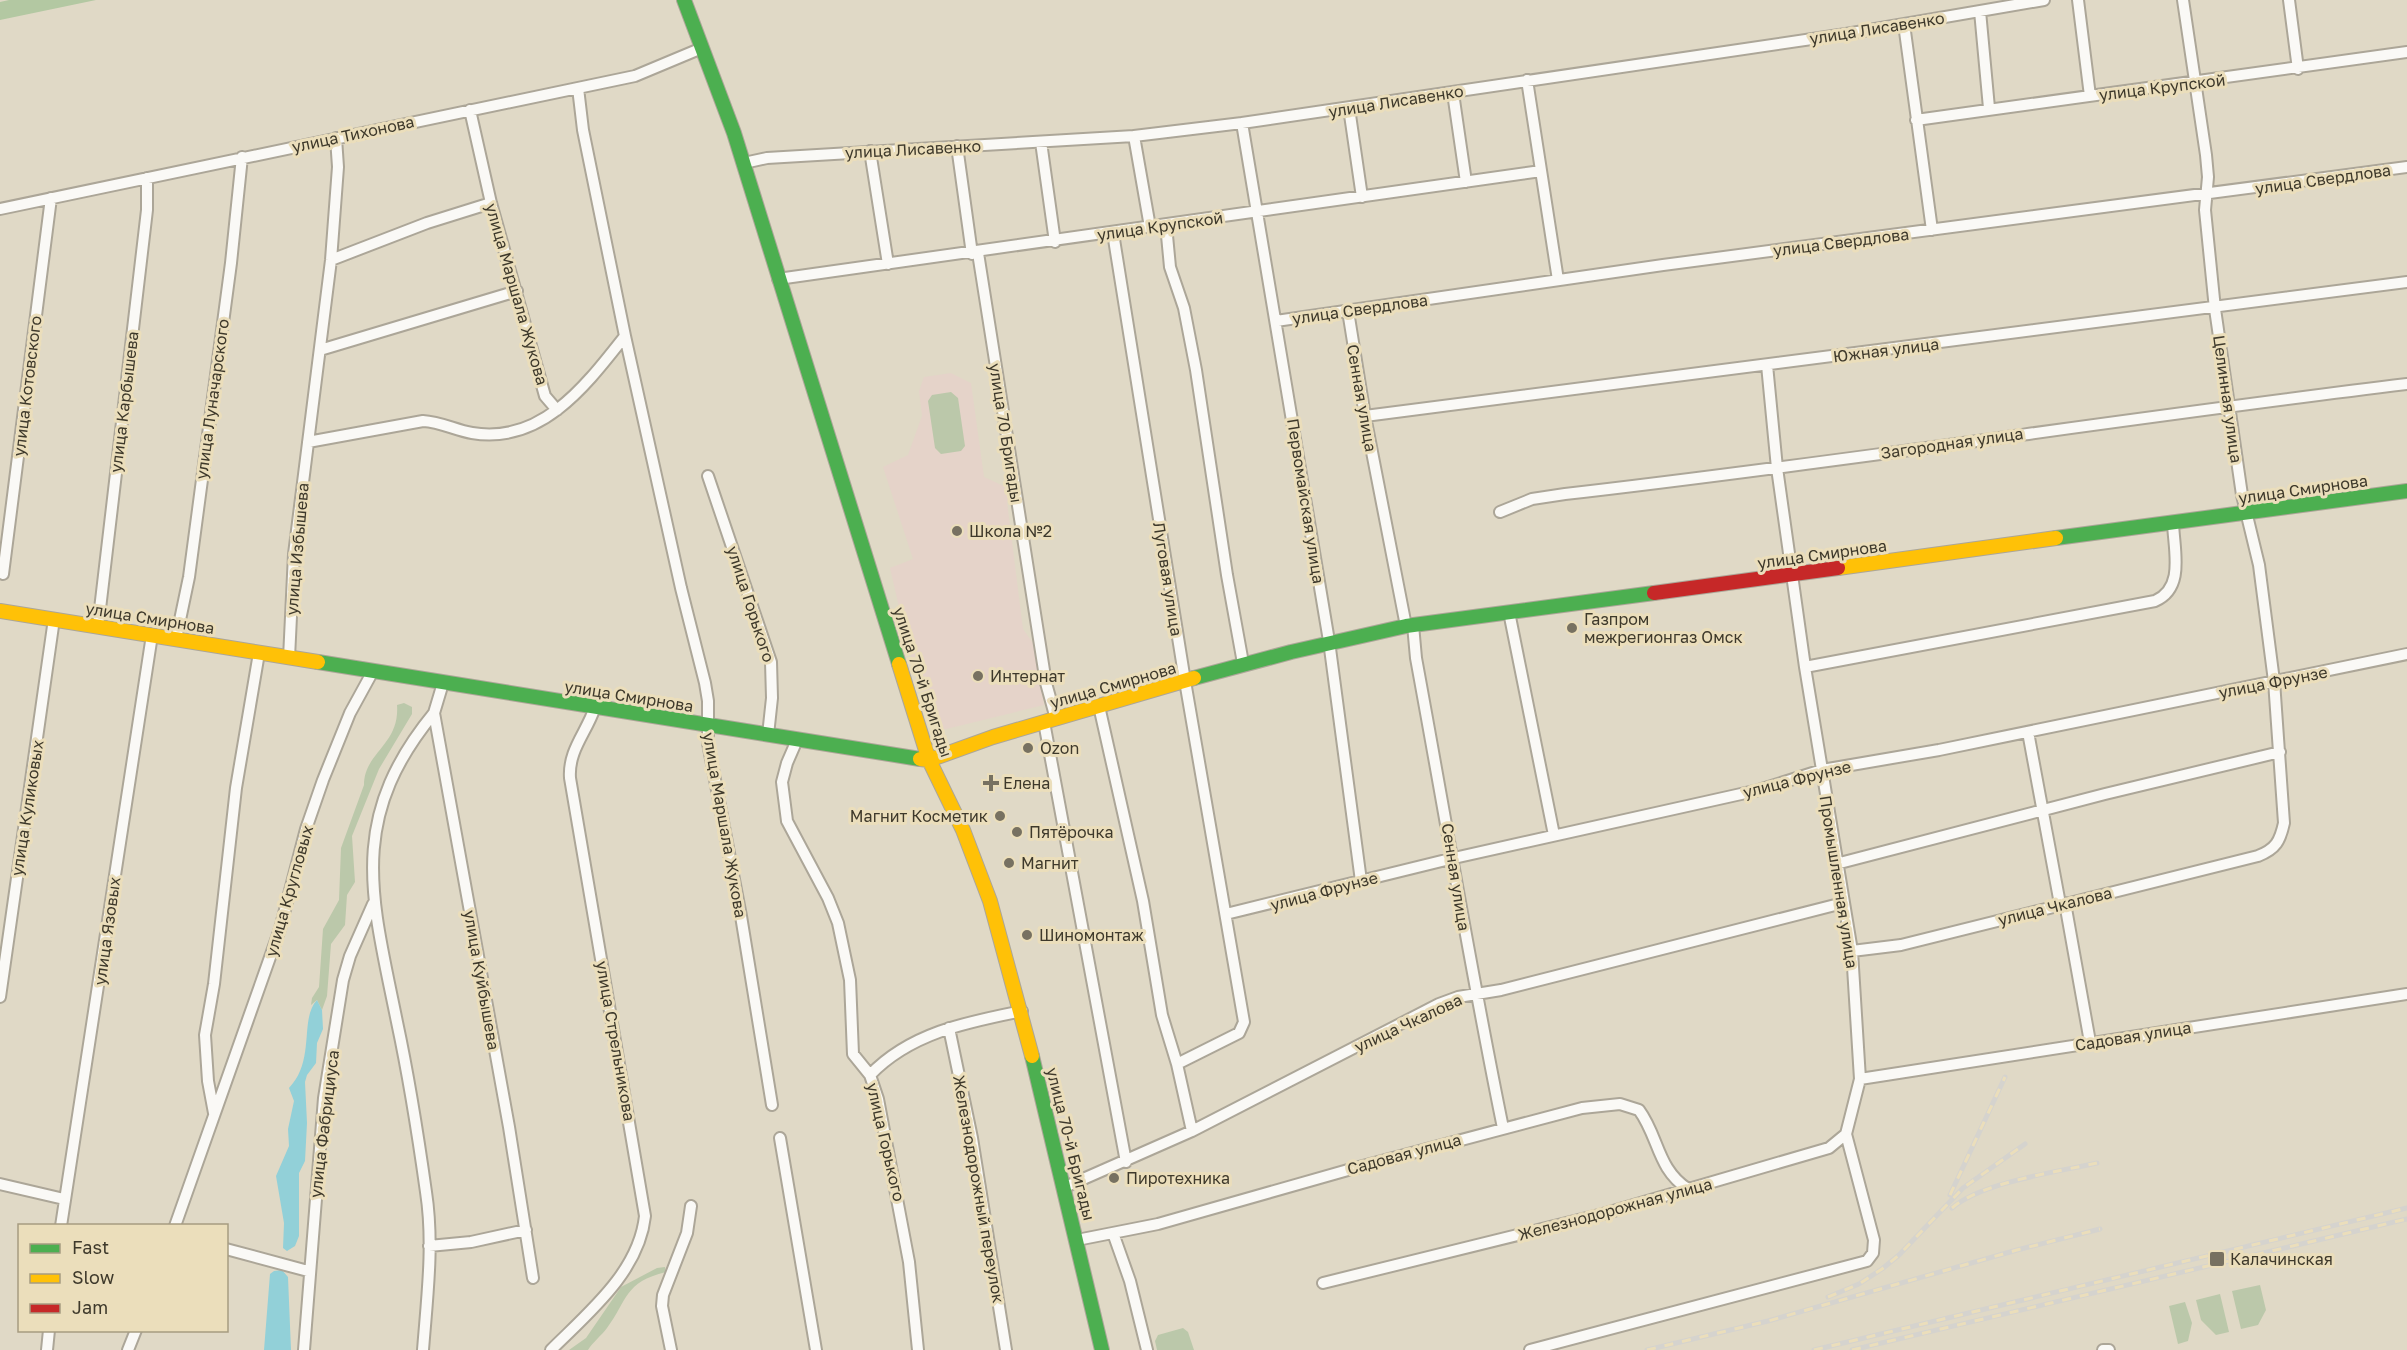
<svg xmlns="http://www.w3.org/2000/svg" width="2407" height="1350" viewBox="0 0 2407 1350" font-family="'Golos Text',sans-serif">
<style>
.education{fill:#e5d3c9}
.green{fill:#bbc8aa}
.forest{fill:#b3c8a2}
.water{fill:#92d0d8}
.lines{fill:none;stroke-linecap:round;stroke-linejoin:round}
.street-casing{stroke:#aca698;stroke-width:14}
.fast-casing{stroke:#aca698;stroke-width:16}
.slow-casing{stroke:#aca698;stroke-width:16}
.jam-casing{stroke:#aca698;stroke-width:16}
.street{stroke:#faf9f6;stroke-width:10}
.fast{stroke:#4caf50;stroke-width:14}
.slow{stroke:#ffc107;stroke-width:14}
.jam{stroke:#c62828;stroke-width:14}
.rail-casing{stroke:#d5d3ce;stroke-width:5}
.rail{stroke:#ebdebb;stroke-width:3;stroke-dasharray:9;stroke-linecap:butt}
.poi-dot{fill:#777161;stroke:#ebdebb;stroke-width:2}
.labels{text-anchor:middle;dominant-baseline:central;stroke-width:6;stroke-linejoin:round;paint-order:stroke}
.street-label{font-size:16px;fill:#3e392b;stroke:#ebdebb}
.poi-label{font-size:16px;fill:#3e392b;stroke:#ebdebb;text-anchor:start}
</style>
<rect width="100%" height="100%" fill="#e0d9c6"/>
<path class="education" d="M951,373L971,383L984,477L1010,489L1011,497L1007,502L1023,629L1035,646L1044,705L934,732L908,646L890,568L913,559L883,467L908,455L922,416L919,391L924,377Z"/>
<path class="green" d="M951,392L958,398L965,446L961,451L941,454L935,448L928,401L932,395Z
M404,703L412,707V714L379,769L352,836L355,882L347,895L345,925L331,944L327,996L322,1010L317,1000L311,1005L312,998L319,987L323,929L339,900L341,848L364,785C364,752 400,745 397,705Z
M665,1267L666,1272C624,1282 628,1300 607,1328C601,1336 593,1342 588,1350H569L586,1338L621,1287L657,1268Z
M2260,1285L2266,1310L2258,1325L2241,1329L2232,1291Z
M2220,1294L2229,1332L2216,1335L2201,1320L2196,1300Z
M2185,1302L2192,1323L2188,1341L2178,1344L2169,1306Z
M1183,1328L1188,1332L1194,1350H1157L1155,1341L1158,1335Z"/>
<path class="forest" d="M9,0H96L0,20V2Z"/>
<path class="water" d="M317,1000L322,1010L323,1029L317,1043L316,1063L307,1075L305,1082L307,1123L305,1161L299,1173V1236L295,1246L287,1251L283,1248L284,1223L276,1176L289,1146L288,1129L294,1101L289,1088C316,1060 299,1019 317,1000Z
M282,1270L288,1277L291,1350H264L270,1274L274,1271Z"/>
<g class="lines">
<g class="street-casing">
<path id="street" d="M2078,0L2090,96
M2289,0L2298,69
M1980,11L1989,108
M1904,24L1932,230
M1527,80L1558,280
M578,88L583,130L625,336L681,588L705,683L708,701V743L741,916L772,1105
M1453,93L1466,182
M1349,108L1362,197
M470,110L491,203L545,396L557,410
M1916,120L2407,52
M1242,123L1329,641L1361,881
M1134,136L1150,227
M1041,142L1055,242
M957,146L972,254
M870,151L888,264
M744,163L767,158L1134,136L1242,123L1846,34L2044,0
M0,209L635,76L702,48
M1166,225L1170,267L1184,308L1196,370L1227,575L1243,663
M1113,233L1185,681L1244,1022L1239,1033L1177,1064
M978,253L1046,683L1056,719
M331,260L427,223L491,203
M778,279L1541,171
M1348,311L1365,416L1406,626
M1276,321L1663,265L2407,167
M320,350L517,291
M1365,416L2407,282
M308,442L423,421C441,422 455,430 472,433C542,445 587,384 625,336
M708,476L771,662L772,698L768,735
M1500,512L1532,499L1565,494C1846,462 2126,418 2407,384
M3,574L51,198
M1509,612L1554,835
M1413,625L1416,658C1445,815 1471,972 1503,1128
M98,626L147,210V178
M176,639L189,577L231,263L242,157
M289,658L294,554L331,260L338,167L336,138
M1805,667L2155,601C2185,588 2174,551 2173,523
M443,683L434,713L509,1127L533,1278
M1099,706L1143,901L1162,1015L1177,1064L1192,1131
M1044,722L1126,1162
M2028,732L2060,904
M797,740L787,763L782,782L787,821L828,898L838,923L850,980L853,1054L870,1075L878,1099L909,1262L918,1350
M1836,864L2105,794L2280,752
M2065,903L2090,1042
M1226,914L1454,858L1759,790L1822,770L1939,750L2407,654
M1852,951L1901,945L2258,856C2276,849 2280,841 2284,823L2274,681L2259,565L2242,495L2215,309L2205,210L2208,177L2206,155L2183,0
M0,997L54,619
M949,1028L972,1138L1006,1350
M870,1075C910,1033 967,1022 1022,1011
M1860,1079L2407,994
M214,1113L208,1081L205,1035L214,984L236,788L259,653
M780,1138L816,1350
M0,1184L64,1199
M1065,1187L1192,1131L1439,1004L1458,997L1501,990L1843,903
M61,1226L152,635
M175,1226L280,929L306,829L323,780L350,713L373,671
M1113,1233L1130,1281L1147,1350
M1077,1240L1158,1224L1348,1170L1582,1108L1620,1104L1639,1110C1659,1137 1657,1169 1688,1189
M429,1246L471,1242L526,1230
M226,1249L308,1271
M1323,1283L1603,1214L1829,1148L1846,1134L1860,1079L1852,951L1805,667L1777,468L1767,365
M47,1350L49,1330
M128,1350L136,1330
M304,1350L324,1098L343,980L350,956L373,904
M423,1350C427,1298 434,1244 426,1192C418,1135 409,1078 397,1022C372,898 346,820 434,713
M551,1350C588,1313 639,1272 645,1216L570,778C568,750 587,732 595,707
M671,1350L662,1306L663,1295L687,1233L691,1206
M1530,1350L1867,1261L1873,1253L1874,1240L1846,1134
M2103,1350H2109"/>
</g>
<g class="fast-casing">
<path id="fast" d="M684,0L734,133L899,664
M2056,538L2407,491
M318,662L920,759
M1194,678L1291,652L1406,626L1654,593
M1032,1056L1102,1350"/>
</g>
<g class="slow-casing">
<path id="slow" d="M1838,568L2056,538
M0,611L318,662
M899,664L929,760L963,830L990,901L1032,1056
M920,759L929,760L993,737L1194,678"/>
</g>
<g class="jam-casing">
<path id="jam" d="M1654,593L1838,568"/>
</g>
<use href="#street" class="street"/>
<use href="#fast" class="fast"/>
<use href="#slow" class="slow"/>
<use href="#jam" class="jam"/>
<g class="rail-casing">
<path id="rail" d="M1950,1195L2005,1077
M1952,1208C1982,1182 2057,1172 2097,1163
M1828,1297L1859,1284L1882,1269L1899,1255L1963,1188L2025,1144
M1647,1350L1768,1321L2017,1250L2100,1229
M1814,1350L2407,1208
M1852,1350L2407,1219"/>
</g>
<use href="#rail" class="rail"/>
</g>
<g class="poi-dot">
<circle cx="957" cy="531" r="6"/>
<circle cx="1572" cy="628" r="6"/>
<circle cx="978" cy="676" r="6"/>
<circle cx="1028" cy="748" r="6"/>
<path d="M988 774h6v6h6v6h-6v6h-6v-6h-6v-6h6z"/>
<circle cx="1000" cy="816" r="6"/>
<circle cx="1017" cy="832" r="6"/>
<circle cx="1009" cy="863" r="6"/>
<circle cx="1027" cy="935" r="6"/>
<circle cx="1114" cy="1178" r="6"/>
<rect x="2209" y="1251" width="16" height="16" rx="3"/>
</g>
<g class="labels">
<g class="street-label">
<text transform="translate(1877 28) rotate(-9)">улица Лисавенко</text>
<text transform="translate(2162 87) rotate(-7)">улица Крупской</text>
<text transform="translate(1396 101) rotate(-9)">улица Лисавенко</text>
<text transform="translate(353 134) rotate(-12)">улица Тихонова</text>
<text transform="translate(913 149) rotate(-3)">улица Лисавенко</text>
<text transform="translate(2323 179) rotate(-8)">улица Свердлова</text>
<text transform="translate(1160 226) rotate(-8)">улица Крупской</text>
<text transform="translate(1841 242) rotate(-7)">улица Свердлова</text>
<text transform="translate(517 294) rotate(74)">улица Маршала Жукова</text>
<text transform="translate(1360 309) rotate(-8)">улица Свердлова</text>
<text transform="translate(1886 350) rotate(-7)">Южная улица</text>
<text transform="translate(27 386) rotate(-83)">улица Котовского</text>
<text transform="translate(1362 398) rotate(80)">Сенная улица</text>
<text transform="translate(212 399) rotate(-82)">улица Луначарского</text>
<text transform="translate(2228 399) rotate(82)">Целинная улица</text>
<text transform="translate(124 402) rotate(-83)">улица Карбышева</text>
<text transform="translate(1006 433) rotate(81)">улица 70 Бригады</text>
<text transform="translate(1952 443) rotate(-8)">Загородная улица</text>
<text transform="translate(2303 489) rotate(-8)">улица Смирнова</text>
<text transform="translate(1306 501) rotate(81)">Первомайская улица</text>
<text transform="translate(297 549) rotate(-85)">улица Избышева</text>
<text transform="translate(1822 554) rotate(-8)">улица Смирнова</text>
<text transform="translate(1168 579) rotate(81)">Луговая улица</text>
<text transform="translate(751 604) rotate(72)">улица Горького</text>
<text transform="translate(150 618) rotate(9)">улица Смирнова</text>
<text transform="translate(923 682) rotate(72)">улица 70-й Бригады</text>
<text transform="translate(2273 682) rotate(-11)">улица Фрунзе</text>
<text transform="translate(1113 685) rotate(-16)">улица Смирнова</text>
<text transform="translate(629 696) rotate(9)">улица Смирнова</text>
<text transform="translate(1797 779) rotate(-14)">улица Фрунзе</text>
<text transform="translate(27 808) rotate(-81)">улица Куликовых</text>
<text transform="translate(725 825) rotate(80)">улица Маршала Жукова</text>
<text transform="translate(1456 877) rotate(81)">Сенная улица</text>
<text transform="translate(1839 882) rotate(81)">Промышленная улица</text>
<text transform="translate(289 891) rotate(-74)">улица Кругловых</text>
<text transform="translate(1324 891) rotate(-15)">улица Фрунзе</text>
<text transform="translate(2055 906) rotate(-14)">улица Чкалова</text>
<text transform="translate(107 931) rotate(-82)">улица Язовых</text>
<text transform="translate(482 980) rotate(80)">улица Куйбышева</text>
<text transform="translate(1408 1023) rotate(-25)">улица Чкалова</text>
<text transform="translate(2133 1036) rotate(-9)">Садовая улица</text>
<text transform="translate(616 1041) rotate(80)">улица Стрельникова</text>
<text transform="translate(324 1124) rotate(-83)">улица Фабрициуса</text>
<text transform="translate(886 1142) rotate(77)">улица Горького</text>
<text transform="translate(1071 1144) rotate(76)">улица 70-й Бригады</text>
<text transform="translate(1404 1154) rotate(-15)">Садовая улица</text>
<text transform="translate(979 1189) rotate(80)">Железнодорожный переулок</text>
<text transform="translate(1615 1209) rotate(-15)">Железнодорожная улица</text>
</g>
<g class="poi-label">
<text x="969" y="531">Школа №2</text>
<text x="1584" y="619">Газпром<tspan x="1584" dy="18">межрегионгаз Омск</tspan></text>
<text x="990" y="676">Интернат</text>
<text x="1040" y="748">Ozon</text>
<text x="1003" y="783">Елена</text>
<text x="988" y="816" text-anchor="end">Магнит Косметик</text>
<text x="1029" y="832">Пятёрочка</text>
<text x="1021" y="863">Магнит</text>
<text x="1039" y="935">Шиномонтаж</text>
<text x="1126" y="1178">Пиротехника</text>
<text x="2230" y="1259">Калачинская</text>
</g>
</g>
<rect x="18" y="1224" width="210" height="108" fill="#ebdebb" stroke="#a69c81" stroke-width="1.5"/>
<rect x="30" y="1244" width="30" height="9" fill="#4caf50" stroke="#a69c81" stroke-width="1.5"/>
<text x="72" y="1254" font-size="18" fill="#3e392b">Fast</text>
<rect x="30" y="1274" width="30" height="9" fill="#ffc107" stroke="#a69c81" stroke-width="1.5"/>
<text x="72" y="1284" font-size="18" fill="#3e392b">Slow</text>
<rect x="30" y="1304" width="30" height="9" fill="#c62828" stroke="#a69c81" stroke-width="1.5"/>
<text x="72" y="1314" font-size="18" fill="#3e392b">Jam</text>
</svg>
